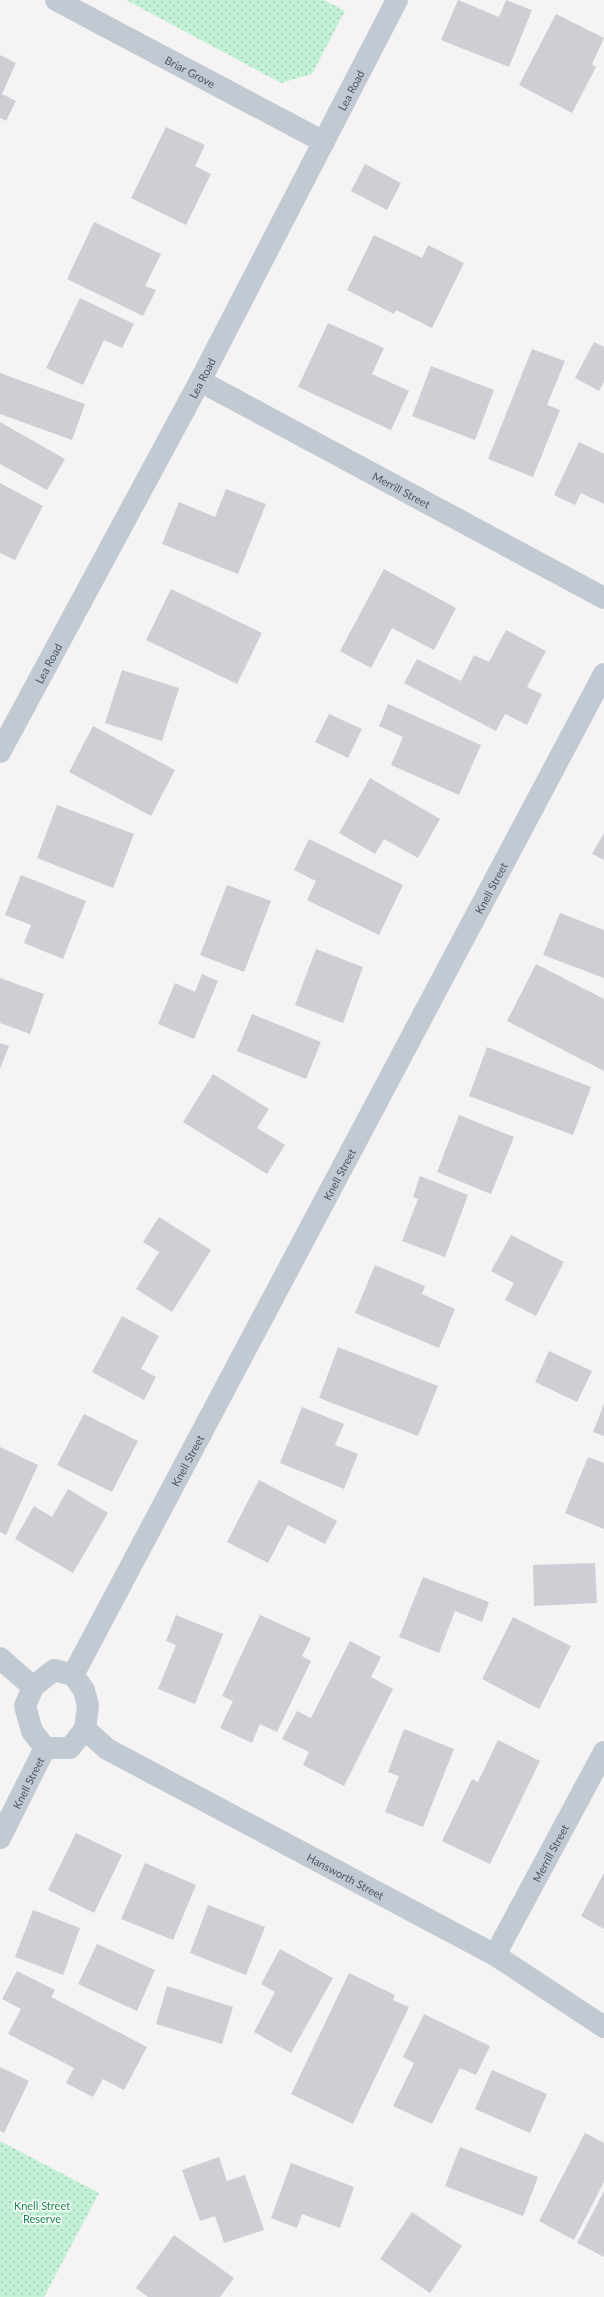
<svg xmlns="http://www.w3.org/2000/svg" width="604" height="2297" viewBox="0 0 604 2297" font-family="Lato,sans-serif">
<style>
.grass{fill:url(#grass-dots)}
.building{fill:#cdcfd5}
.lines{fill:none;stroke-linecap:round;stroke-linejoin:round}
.street{stroke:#c1cad2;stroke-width:22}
.labels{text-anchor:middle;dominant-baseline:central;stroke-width:3;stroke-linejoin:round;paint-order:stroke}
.street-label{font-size:11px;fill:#4a5661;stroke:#fff}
.park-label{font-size:11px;fill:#17864f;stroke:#fff}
</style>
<defs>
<pattern id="grass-dots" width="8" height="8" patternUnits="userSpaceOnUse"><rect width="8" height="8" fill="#c3f1d5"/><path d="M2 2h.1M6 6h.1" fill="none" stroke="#a0c6b0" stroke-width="1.8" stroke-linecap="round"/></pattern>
</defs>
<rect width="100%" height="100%" fill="#f5f3f3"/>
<path class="grass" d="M126,0H324L345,11L312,74L281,83Z
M0,2141L99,2193L44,2297H0Z"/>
<path class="building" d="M458,0L499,17L506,0L532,10L509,67L441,40Z
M556,14L604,38L592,64L596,67L572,113L519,85Z
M0,55L16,63L2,94L16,101L6,121L0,118Z
M166,127L205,145L195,166L211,174L186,225L131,198Z
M365,164L401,183L387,210L351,191Z
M94,222L161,254L145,286L156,290L143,316L67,279Z
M374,235L422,258L428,245L464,263L432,328L396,310L394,314L347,290Z
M80,298L134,324L122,348L104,340L83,385L46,368Z
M328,323L384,348L372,374L409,391L391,430L298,387Z
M594,342L604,347V382L599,391L575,378Z
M532,349L565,361L547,405L560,410L533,477L488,459Z
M431,366L494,390L475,440L412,416Z
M0,373L85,404L72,440L0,414Z
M0,422L65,459L47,490L0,464Z
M579,442L604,454V504L581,493L575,505L554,495Z
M0,483L43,506L15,560L0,553Z
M226,489L266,504L238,574L162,544L179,502L215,517Z
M384,569L456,608L434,650L392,628L371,668L340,651Z
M171,589L262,633L237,684L146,640Z
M506,630L546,651L527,687L542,694L527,725L505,714L496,731L404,683L417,659L461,681L474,655L489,662Z
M122,670L179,688L162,741L105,723Z
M388,704L481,745L459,795L391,765L403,737L379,726Z
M329,714L362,729L348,758L315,742Z
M93,726L175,770L151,816L69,772Z
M370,778L440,819L418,858L384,839L375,854L339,833Z
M57,805L134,834L113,888L37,858Z
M604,833V860L592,854Z
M309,839L403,885L379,935L307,900L316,881L294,870Z
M21,875L86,901L63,959L24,943L31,925L5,915Z
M227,885L271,901L244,972L200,955Z
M560,913L604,930V978L543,955Z
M316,949L363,967L343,1023L295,1005Z
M536,964L604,999V1071L507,1021Z
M202,974L218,981L194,1039L158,1024L175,983L195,992Z
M0,978L44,994L30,1034L0,1023Z
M252,1014L321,1042L306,1079L237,1051Z
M0,1043L9,1046L0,1069Z
M487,1047L591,1087L573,1135L469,1096Z
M213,1074L269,1109L257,1128L285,1145L267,1174L183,1122Z
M459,1115L514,1137L491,1194L437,1172Z
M420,1176L468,1195L445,1257L402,1241L418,1199L413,1197Z
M159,1217L211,1250L172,1312L136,1289L159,1252L143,1242Z
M511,1235L564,1262L536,1316L505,1300L514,1283L491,1271Z
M375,1265L425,1286L422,1294L455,1309L439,1348L355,1313Z
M122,1316L159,1336L141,1369L156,1377L144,1400L92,1372Z
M338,1347L438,1386L418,1436L319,1398Z
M549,1351L592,1371L577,1402L535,1382Z
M604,1404V1436L593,1432Z
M302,1407L344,1424L335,1445L358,1454L344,1489L280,1463Z
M84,1414L138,1441L112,1492L57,1465Z
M0,1447L38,1465L6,1535L0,1532Z
M588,1457L604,1463V1529L565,1513Z
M259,1480L337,1521L325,1544L288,1525L268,1563L227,1542Z
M68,1489L108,1513L73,1573L15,1539L34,1506L52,1517Z
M595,1563L597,1603L534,1606L533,1565Z
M423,1577L489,1602L482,1622L455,1611L439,1653L399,1637Z
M176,1615L223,1634L195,1704L158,1689L176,1645L166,1641Z
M260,1615L311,1638L302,1656L311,1661L277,1732L260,1724L252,1743L220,1728L233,1701L222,1696Z
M513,1617L571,1646L539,1709L482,1679Z
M350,1641L381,1657L371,1677L393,1689L344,1786L303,1765L309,1752L282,1739L297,1711L311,1718Z
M404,1729L454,1749L423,1827L385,1812L399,1776L388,1772Z
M498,1740L540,1761L490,1864L442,1841L472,1779L478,1782Z
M76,1833L122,1855L94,1913L48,1890Z
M145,1863L196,1885L173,1940L121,1919Z
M604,1873V1929L581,1916Z
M208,1905L265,1927L246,1975L190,1953Z
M33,1910L80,1928L63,1975L15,1957Z
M97,1944L155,1970L137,2011L78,1984Z
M280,1949L333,1978L291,2053L254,2032L275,1992L261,1984Z
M17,1971L55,1990L51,1997L147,2047L124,2090L103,2079L93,2097L66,2083L74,2068L8,2034L21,2009L2,1999Z
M349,1973L395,1995L393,2000L409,2007L353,2124L291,2094Z
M167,1986L233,2007L222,2044L156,2024Z
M424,2014L490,2046L476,2075L460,2068L432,2124L393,2106L414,2063L403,2057Z
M0,2067L29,2081L4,2133L0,2131Z
M492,2070L547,2094L530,2133L475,2109Z
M585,2133L604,2143V2182L574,2240L539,2221Z
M460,2147L538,2177L523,2216L445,2186Z
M219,2157L227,2181L245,2175L264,2230L224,2243L215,2216L200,2221L182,2170Z
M291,2163L354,2187L340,2228L302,2214L297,2228L271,2218Z
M604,2191V2257L577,2243Z
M412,2212L462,2246L430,2293L380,2259Z
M174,2235L234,2278L220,2297H148L136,2288Z"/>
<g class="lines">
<g class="street">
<path id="s1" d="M56,0L324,142"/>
<path id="s2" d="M200,381L604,598"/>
<path id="s3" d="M0,752L200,381L397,0"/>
<path d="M0,1658L33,1687"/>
<path d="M54,1670L73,1675L84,1690L88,1706L85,1729L70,1748H45L32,1731L25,1706L33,1687Z"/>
<path id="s4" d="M73,1675L604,674"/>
<path id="s5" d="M85,1729L107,1749L495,1955L604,2027"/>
<path id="s6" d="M0,1838L45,1748"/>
<path id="s7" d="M495,1955L604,1752"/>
</g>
</g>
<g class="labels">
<g class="street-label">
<text stroke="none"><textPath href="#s1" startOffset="152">Briar Grove</textPath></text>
<text stroke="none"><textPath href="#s3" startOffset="749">Lea Road</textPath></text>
<text stroke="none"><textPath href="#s3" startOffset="425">Lea Road</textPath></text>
<text stroke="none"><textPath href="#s2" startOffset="229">Merrill Street</textPath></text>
<text stroke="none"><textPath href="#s3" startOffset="101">Lea Road</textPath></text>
<text stroke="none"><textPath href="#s4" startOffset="891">Knell Street</textPath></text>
<text stroke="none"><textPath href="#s4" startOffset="567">Knell Street</textPath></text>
<text stroke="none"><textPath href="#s4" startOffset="243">Knell Street</textPath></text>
<text stroke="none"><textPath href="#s6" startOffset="62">Knell Street</textPath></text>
<text stroke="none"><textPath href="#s7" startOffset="116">Merrill Street</textPath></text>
<text stroke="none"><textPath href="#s5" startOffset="300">Hansworth Street</textPath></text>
</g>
<g class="park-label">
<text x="42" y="2205">Knell Street<tspan x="42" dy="13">Reserve</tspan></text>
</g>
</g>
</svg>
